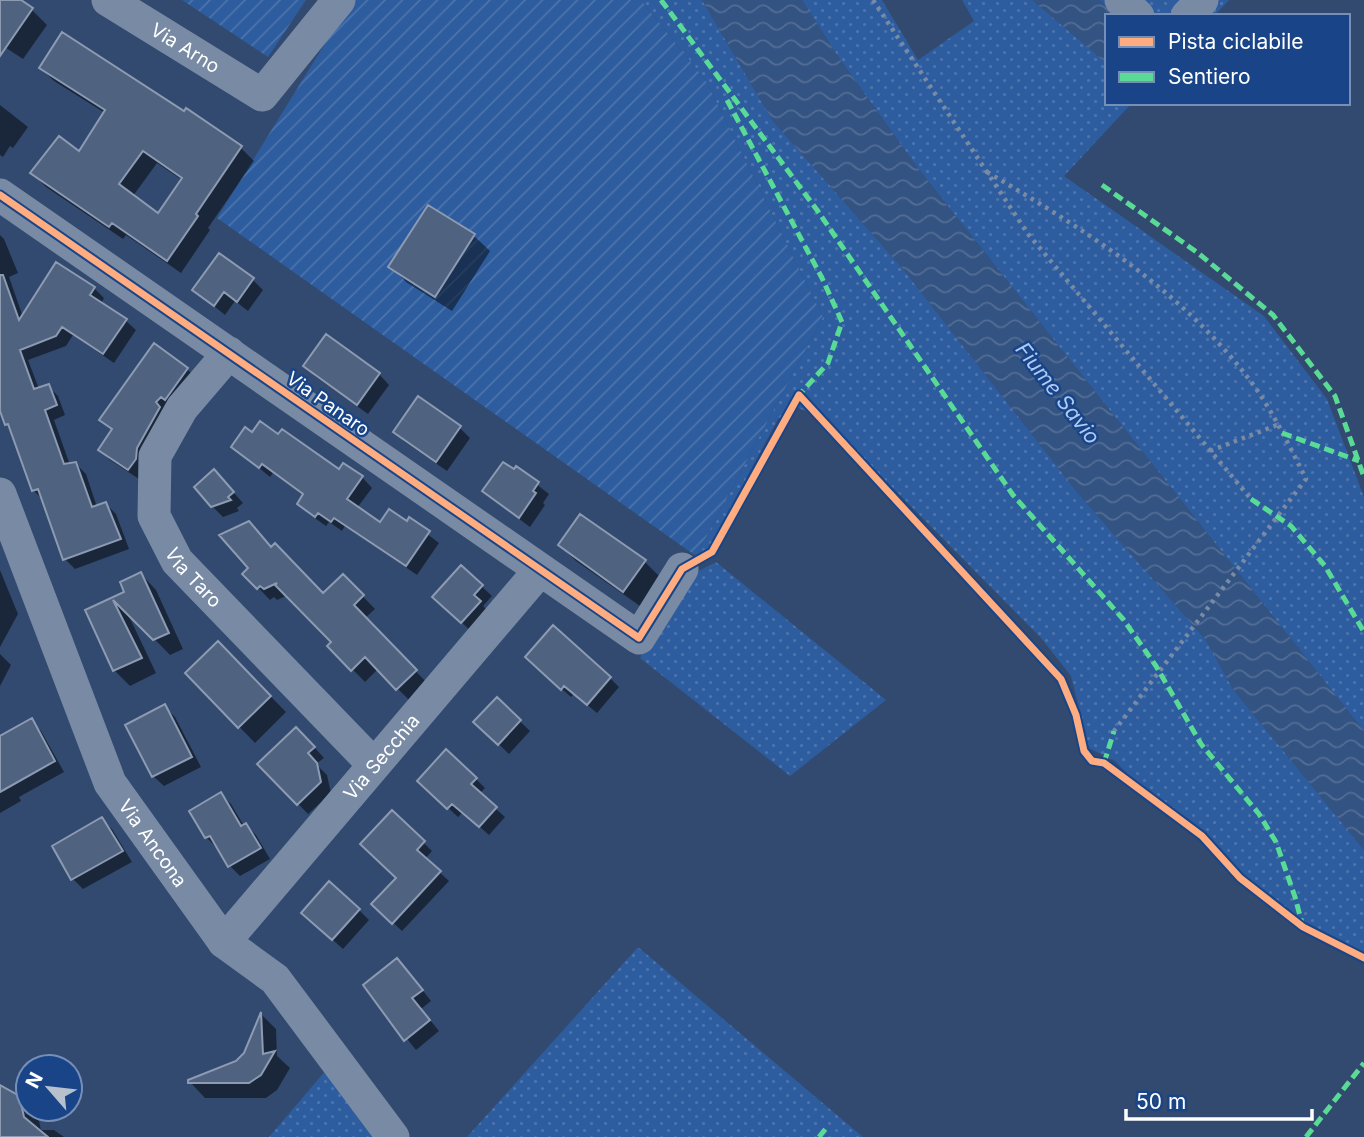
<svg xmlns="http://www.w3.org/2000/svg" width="1364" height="1137" viewBox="0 0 1364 1137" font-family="Inter,sans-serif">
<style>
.grass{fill:url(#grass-dots)}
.garden{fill:url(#garden-furrows)}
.water{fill:url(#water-waves)}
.shadow{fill:#0007;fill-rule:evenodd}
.building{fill:#4f6280;stroke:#8d9bb2;stroke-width:2;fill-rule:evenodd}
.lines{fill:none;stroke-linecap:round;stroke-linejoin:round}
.path{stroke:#798ba4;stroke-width:4.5;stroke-dasharray:3.5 5;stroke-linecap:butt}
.minor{stroke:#798ba4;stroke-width:33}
.quiet{stroke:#5adb95;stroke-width:5;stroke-dasharray:10 5;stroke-linecap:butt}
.cycleway-casing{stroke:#194588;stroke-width:11}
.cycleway{stroke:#ffac80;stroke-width:7}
.labels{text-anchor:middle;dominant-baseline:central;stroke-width:5;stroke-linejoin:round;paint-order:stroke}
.street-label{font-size:19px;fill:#fff;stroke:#194588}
.water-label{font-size:21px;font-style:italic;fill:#adcbf4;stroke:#194588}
</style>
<defs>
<pattern id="grass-dots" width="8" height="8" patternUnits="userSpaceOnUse" patternTransform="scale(1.75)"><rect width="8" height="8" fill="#2d5c9f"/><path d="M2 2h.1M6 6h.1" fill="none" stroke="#4c74ad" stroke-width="1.8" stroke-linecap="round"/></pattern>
<pattern id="garden-furrows" width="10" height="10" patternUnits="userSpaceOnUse" patternTransform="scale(1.75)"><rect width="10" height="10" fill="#2d5c9f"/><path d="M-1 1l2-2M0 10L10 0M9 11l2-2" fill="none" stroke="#4c74ad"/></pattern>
<pattern id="water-waves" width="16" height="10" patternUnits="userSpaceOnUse" patternTransform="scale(1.75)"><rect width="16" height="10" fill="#335382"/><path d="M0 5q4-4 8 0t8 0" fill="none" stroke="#526d95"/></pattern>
</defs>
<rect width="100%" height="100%" fill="#324a6f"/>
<path class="grass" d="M641,0H702L773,121L903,269L1077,492L1206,640L1233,689L1364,850V963L1291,914L1241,873L1203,834L1138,785L1115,761L1089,748L1071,676L1041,638L824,418L798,408L778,419L709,548L696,556L823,317L706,81Z
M802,0H882L918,60L974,21L962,0H1229L1214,16H1107V103H1132L1064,176L1264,316L1327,399L1364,497V731L917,167L837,55Z
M716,562L886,700L790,776L640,658L689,576Z
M638,947L863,1137H467Z
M327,1069L381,1137H269Z"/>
<path class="garden" d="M182,0H306L268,57Z
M352,0H641L706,81L823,317L696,556L217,218Z"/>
<path class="water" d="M702,0H802L837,55L917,167L1364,731V850L1233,689L1206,640L1077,492L903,269L773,121Z
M1032,0H1100L1116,16H1107V64Z"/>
<path class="shadow" d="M0,0H18L31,9L47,25L23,59L0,44Z
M41,68L241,148L254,161L208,228L210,230L181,273L126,235L123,239L46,187L32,173L80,154L105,113L54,81ZM157,163L182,180L158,215L133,196Z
M0,105L28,127L13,148L10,146L3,157L0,155Z
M0,235L4,239L18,273L9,277L23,317L56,265L94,288L104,298L101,304L126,321L136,330L114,363L73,335L66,346L28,360L39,389L48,386L58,396L65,415L54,420L70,465L76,464L86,474L97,507L106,504L116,514L129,549L75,569L65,559L44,501L33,490L12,429L7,424L0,404Z
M474,236L490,251L452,311L406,282L391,266Z
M253,280L263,290L248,311L235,301L225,315L194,290Z
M306,366L379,374L389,385L368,414L316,377Z
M187,369L197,379L139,479L110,460L100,450L113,431L101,420Z
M460,428L470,438L447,471L405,442L395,432Z
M236,449L362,477L372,488L357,508L380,524L407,523L409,520L439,543L417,575L345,526L342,531L329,522L326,526L309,514L299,504L304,496L273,473L270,477Z
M517,469L549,494L543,503L545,505L530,527L495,501L484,491Z
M224,482L243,503L237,508L239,511L223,517L212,506Z
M560,545L644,561L660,577L640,606L576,561Z
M272,548L324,596L343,576L375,609L365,618L428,684L410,701L378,669L365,682L330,646L333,642L288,595L277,600L274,597L270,600L245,574Z
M461,567L492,596L483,606L490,613L472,632L445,607Z
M0,570L18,614L0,647Z
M141,574L156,590L183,649L170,655L126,610L156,673L130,686L114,670L87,611L127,593Z
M218,643L286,712L255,743L187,673Z
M0,654L11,665L0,686Z
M536,666L610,678L619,687L597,713L574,694L571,697Z
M497,699L530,731L509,754L486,732Z
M165,707L175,717L201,767L164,786L153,776Z
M31,720L41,731L64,772L19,797L21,801L0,813V738Z
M307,739L324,758L316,764L327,775L331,793L308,814L259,764Z
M476,779L485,788L479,794L505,817L489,835L463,812L458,817L429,790Z
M221,794L231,804L244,826L246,825L256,835L270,859L240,876L230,866L218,847L217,848L206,837Z
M393,813L432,851L425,859L449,881L402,931L373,904L398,878Z
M101,819L112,829L132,862L83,889L73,879L54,847Z
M359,910L369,920L343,949L314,923Z
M407,970L431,1001L421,1009L439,1031L416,1050L365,986Z
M262,1015L276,1029L277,1056L290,1068L277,1090L266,1098H205L190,1082L237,1063L245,1054Z
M0,1092L15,1095L39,1121L41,1130H54L64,1137H0Z"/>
<path class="building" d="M0,0H21L33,8L0,56Z
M62,32L184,111L186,108L242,146L196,214L198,216L167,261L112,223L109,227L30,173L59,136L79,151L105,110L39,68ZM143,151L182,178L158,213L119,184Z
M428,205L475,234L435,297L388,267Z
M219,253L254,278L237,302L224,292L214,306L192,290Z
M56,262L95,287L90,295L127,319L103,354L62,327L56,336L20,350L34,389L49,384L57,405L45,410L64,464L76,462L92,507L106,502L121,539L63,560L38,489L32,491L8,424L5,425L0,411V275H3L19,320Z
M326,334L380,373L357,405L303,366Z
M154,343L188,368L165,400L161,397L156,402L160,407L137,448L136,459L128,470L98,450L112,429L99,420Z
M418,396L461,426L436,462L393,432Z
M260,421L278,434L282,429L339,469L343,463L363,476L347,499L380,522L389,509L407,521L409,517L430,531L406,566L334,518L331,522L318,513L315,517L297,504L303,494L262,464L259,468L231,447L245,427L252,432Z
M503,462L514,469L516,466L539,482L533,491L536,493L519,518L482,491Z
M214,469L234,492L228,497L231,500L211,507L194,487Z
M580,514L646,560L623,592L558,545Z
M249,521L271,547L275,543L323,593L343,574L364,595L354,605L417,670L396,690L365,657L351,671L327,646L331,642L275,585L277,583L264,589L260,586L257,589L242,574L248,568L219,535Z
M461,565L483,585L474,595L481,601L461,623L432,597Z
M141,572L169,633L153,640L113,600L142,658L113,671L85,610L124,592L120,582Z
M553,625L611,677L587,705L564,686L561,690L525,657Z
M218,641L271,696L238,728L185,673Z
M497,697L521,720L498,745L473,722Z
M165,704L192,757L152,777L125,725Z
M32,718L55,761L0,792V736Z
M296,727L315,747L308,753L317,763L321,782L297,805L257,764Z
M446,749L477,778L471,784L497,807L479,827L452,804L447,809L417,781Z
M221,792L241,826L246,823L261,848L228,867L210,836L205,838L189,811Z
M392,810L425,841L417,850L441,871L392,924L371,904L396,878L360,844Z
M102,817L123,851L71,880L52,846Z
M329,881L360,909L332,940L301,913Z
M397,958L423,990L412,998L430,1020L404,1041L363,985Z
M261,1012L263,1054L275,1051L261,1075L249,1083H188V1080L236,1061L244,1053Z
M0,1085L16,1094L20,1099L24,1117L48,1137H0Z"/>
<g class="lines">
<path class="path" d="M873,0L1028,234L1251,499
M987,172C1087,231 1188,294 1257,390C1276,418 1291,449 1306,479L1114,731
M1210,451L1277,425"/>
<g class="minor">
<path id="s1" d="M108,0L262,95L339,0"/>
<path d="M1121,0L1138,16"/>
<path d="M1187,16L1202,0"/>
<path d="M0,195L639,638L682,569"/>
<path id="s2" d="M229,353L182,408L155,456L154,516L177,561L374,765"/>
<path id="s3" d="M0,494L110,783L224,942L275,979L393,1137"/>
<path id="s4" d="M224,942L540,570"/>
</g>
<path class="quiet" d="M661,0L817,210L1013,495L1123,619L1156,666L1201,744L1259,814L1276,842L1295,897L1303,927
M727,100L822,278L842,322L828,363L799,395
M1102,185L1198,253L1273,315L1335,396L1364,477
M1282,433L1359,461
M1251,499L1291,526L1325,566L1364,632
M1104,763L1114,731
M819,1137L828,1126
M1306,1137L1364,1063"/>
<g class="cycleway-casing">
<path id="cycleway" d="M0,195L639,638L682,569L712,552L799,395L1061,679L1076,715L1084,751L1092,761L1104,763L1202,836L1240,878L1303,927L1364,958"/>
</g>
<use href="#cycleway" class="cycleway"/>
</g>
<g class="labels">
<g class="street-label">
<text stroke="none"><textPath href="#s1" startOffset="91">Via Arno</textPath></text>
<text transform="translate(328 404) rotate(35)">Via Panaro</text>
<text stroke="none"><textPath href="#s2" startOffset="261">Via Taro</textPath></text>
<text stroke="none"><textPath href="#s4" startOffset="243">Via Secchia</textPath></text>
<text stroke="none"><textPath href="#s3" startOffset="383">Via Ancona</textPath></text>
</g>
<g class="water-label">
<text transform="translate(1058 393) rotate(52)">Fiume Savio</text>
</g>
</g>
<rect x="1105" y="14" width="245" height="91" fill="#194588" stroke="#758fb8" stroke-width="2"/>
<rect x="1119" y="37" width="35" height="10" fill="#ffac80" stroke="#758fb8" stroke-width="2"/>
<text x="1168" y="49" font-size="21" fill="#ffffff">Pista ciclabile</text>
<rect x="1119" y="72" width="35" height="10" fill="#5adb95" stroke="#758fb8" stroke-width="2"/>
<text x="1168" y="84" font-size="21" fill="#ffffff">Sentiero</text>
<g transform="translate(49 1088) rotate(298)"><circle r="33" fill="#194588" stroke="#758fb8" stroke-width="2"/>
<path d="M0-5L12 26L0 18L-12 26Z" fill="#b7c0cd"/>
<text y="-10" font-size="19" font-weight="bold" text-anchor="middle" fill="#ffffff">N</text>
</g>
<path d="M1126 1109v10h186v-10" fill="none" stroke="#ffffff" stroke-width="3.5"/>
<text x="1136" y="1109" font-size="21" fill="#ffffff" stroke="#194588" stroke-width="5" paint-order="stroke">50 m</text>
</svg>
